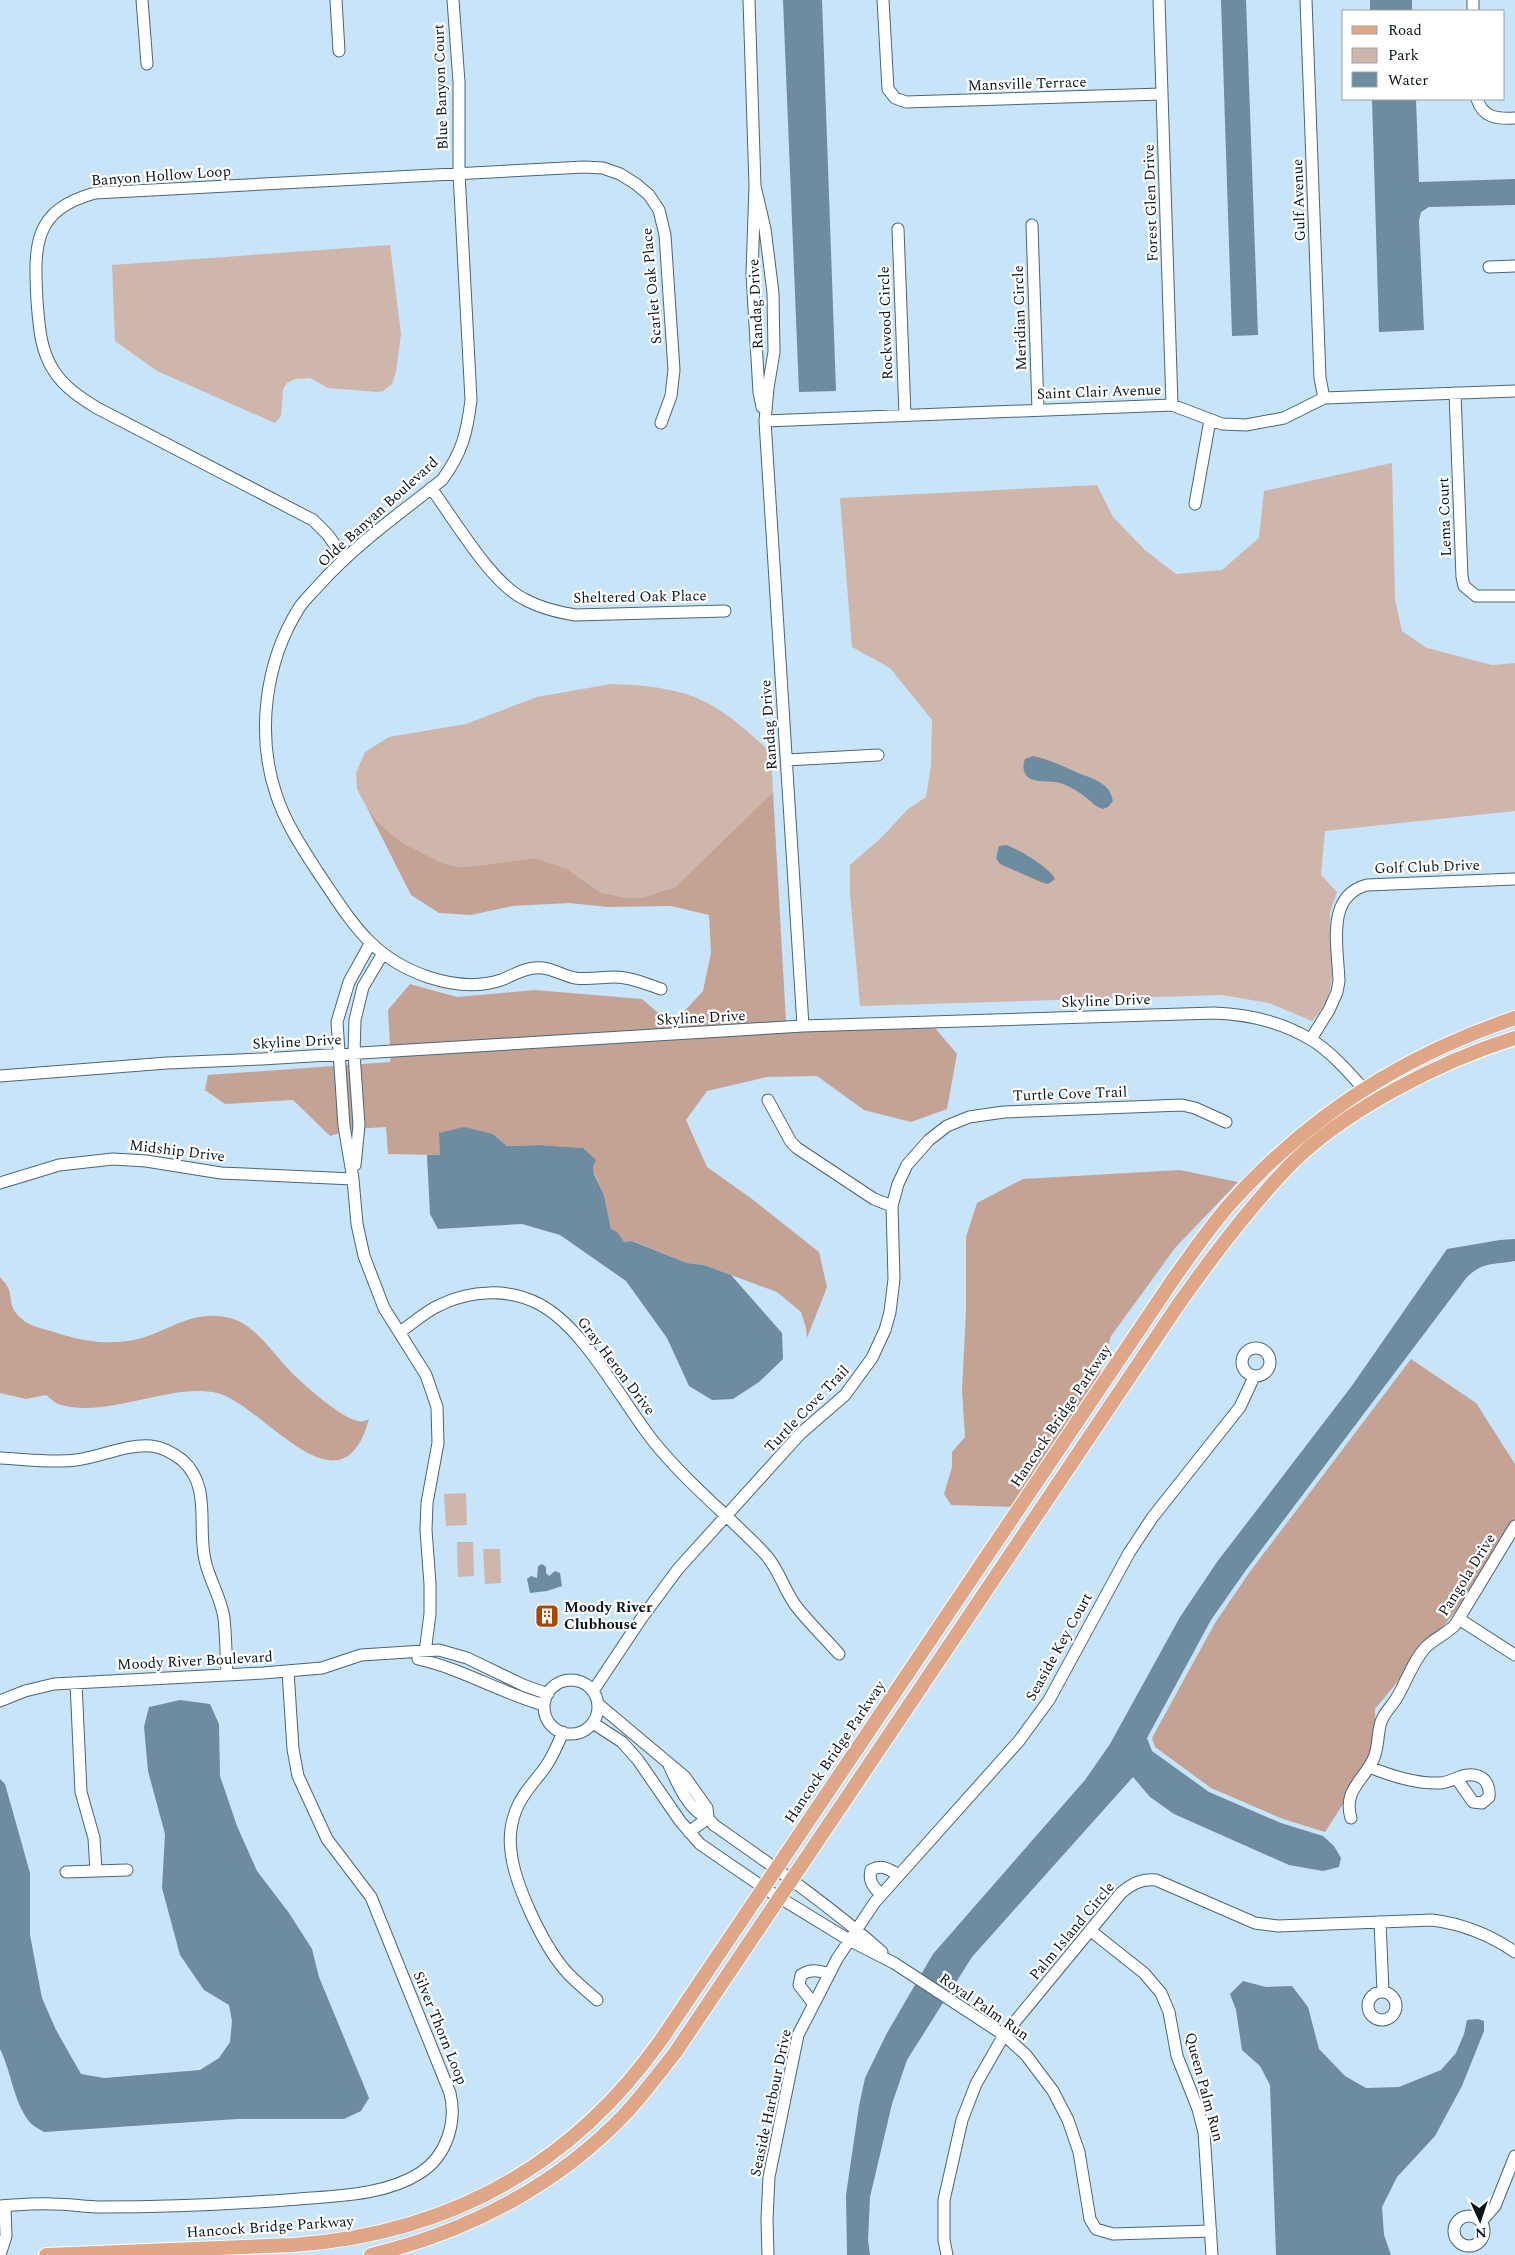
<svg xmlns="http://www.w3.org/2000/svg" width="1515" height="2255" viewBox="0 0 1515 2255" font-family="Spectral,serif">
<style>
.green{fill:#cfb6aa}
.forest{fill:#c5a394}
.water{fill:#6e8ca0}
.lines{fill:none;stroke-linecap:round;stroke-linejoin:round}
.minor-casing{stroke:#4b6577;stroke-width:13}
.major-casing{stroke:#fff;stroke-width:16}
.minor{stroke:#fff;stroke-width:11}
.major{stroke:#dfa688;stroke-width:14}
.labels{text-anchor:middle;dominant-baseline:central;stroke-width:4.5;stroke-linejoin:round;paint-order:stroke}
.street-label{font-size:15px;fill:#09141b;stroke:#fff}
.poi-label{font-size:15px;font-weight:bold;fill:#09141b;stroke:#fff;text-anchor:start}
</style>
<rect width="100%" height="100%" fill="#c7e4f9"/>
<path class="green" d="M390,245L401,334L396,372L392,384L383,391L378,392L328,388L310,378L295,379L287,383L283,389L281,416L275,423L157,371L115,341L112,265Z
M1392,463L1395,600L1402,631L1427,648L1492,665L1515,663V811L1325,831L1321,875L1337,892C1335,899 1331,907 1330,914C1328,954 1344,988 1312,1021L1269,1003L1222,995L860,1006L850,894V865L882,837L908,809L926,797L931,765L932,720L890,668L852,647L840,498L1097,485L1113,517L1145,550L1176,574L1222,570L1259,538L1264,491Z
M611,684C646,685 682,688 713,706C734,718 753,737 771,752L773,792L675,887L641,898H626L600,892L567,869L536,858L475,866L458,867L440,862L401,842L378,822L366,806L357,789L356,773L365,752L389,737L466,724L537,697Z
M466,1493L467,1525L446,1526L444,1494Z
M457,1542H473L474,1576L458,1577Z
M483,1549H500L501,1583L485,1584Z"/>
<path class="forest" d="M773,792L786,1022L390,1046L388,1010L410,984L457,997L535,990L642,999L663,1017L678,1018L703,991L711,953L709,915L671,906L608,907L569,903L512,906L471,915L439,913L411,895L366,806L378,822L401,842L440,862L458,867L475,866L536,858L567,869L600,892L626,898H641L675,887Z
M935,1028L957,1054L947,1109L911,1122L864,1110L817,1076L767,1077L707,1091L686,1120L707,1167L752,1199L819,1252L827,1287L807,1338L806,1328L801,1312L777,1292L704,1265L687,1263L633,1241L623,1242L611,1229L604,1195L583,1148L540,1145L507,1146L493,1134L440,1155L388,1154L386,1127L353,1129L330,1136L293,1100L225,1104L205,1090L208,1075L390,1062L391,1057L803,1032Z
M1180,1170L1238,1182L1175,1248L1111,1336L1097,1383L1014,1507L951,1505L944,1494L952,1467V1452L965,1437L962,1390L966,1311V1237L977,1203L1023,1179Z
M0,1277C2,1280 6,1283 7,1286C14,1297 6,1306 22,1319C30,1327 46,1329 57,1333C85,1342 113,1346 142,1338C174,1328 196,1308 233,1319C255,1325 275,1356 291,1372C304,1385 341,1418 358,1421C362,1422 365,1421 369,1419C341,1521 263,1404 217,1393C170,1382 106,1420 58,1404C54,1402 50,1398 46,1395L26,1399L0,1393Z
M1411,1359L1476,1403L1515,1464V1522L1456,1611L1375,1709L1376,1753L1325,1832L1283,1819L1211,1788L1155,1747L1152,1738L1215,1623L1249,1573Z"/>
<path class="water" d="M783,0H822L836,391L799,392Z
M1221,0H1246L1258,335L1232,336Z
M1370,0H1412V11H1370Z
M1372,99H1416L1419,182L1515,179V205L1429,207L1421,212L1419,221L1424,330L1379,332Z
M1033,756C1048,759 1060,765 1074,771C1090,779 1109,780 1113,801L1108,807L1103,809C1095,807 1091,801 1084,796C1078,791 1070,787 1063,784C1053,780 1041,783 1031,779C1023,775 1022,766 1025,759Z
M1006,845C1017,848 1052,869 1055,879L1048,884L1041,882L1000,864L996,858L999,846Z
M464,1127L493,1134L507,1146L540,1145L583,1148L596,1160L593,1167L594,1174L604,1195L611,1229L617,1232L624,1242L632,1241L687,1263L704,1265L731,1275L782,1333L783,1359L759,1382L733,1399L712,1400L689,1386L667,1338L626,1281L560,1235L522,1224L438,1229L430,1214L427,1155H440L439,1133Z
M1515,1239V1261C1494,1265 1484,1261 1467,1277L1246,1570L1211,1620L1147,1738L1152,1751L1209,1792L1281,1823L1323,1836L1334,1846L1341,1858L1339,1867L1323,1871L1289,1865L1174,1814L1150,1797L1133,1777L972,1957L907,2060L892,2104L870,2197L868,2240L870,2255H847L846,2195L859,2106L865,2078L887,2033L933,1954L1085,1780L1110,1744L1180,1617L1217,1562L1351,1387L1447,1249L1500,1240Z
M542,1564L546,1567V1573L549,1576L555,1571L560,1573L562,1586L547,1591L530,1593L527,1579L531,1576L537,1578L538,1566Z
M180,1700L210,1704L219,1724L220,1776L237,1826L257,1871L289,1913L312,1949L319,1977L369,2098L361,2111L344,2119H237L44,2132C39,2129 31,2125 28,2120C13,2099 11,2071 0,2049V1779L5,1784L30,1873V1935L42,1998L56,2030L81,2074L104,2078L200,2070L219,2058L230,2042L232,2021L229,2005L204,1990L180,1955L162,1888L165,1834L148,1771L144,1727L149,1707Z
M1243,1981L1266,1987L1292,1986L1308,2007L1319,2049L1345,2076L1366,2088L1399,2087L1441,2070L1456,2053L1464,2034L1467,2020L1478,2019L1484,2021V2031L1462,2086L1435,2136L1397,2177L1382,2207L1384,2235L1391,2255H1276L1270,2085L1260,2066L1242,2050L1236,2010L1230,1994Z"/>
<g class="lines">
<g class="minor-casing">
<path id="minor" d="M142,0L147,64
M336,0L339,51
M453,0L459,82V173L471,400C467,433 462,453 442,480C399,514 355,545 319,585C312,593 304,600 299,608C265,662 256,734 276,794C285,822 301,846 317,871C350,919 369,957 428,977C452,985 477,988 501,980C512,976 522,969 534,968C550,966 560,975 575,978C589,980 602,977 615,977C631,977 646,984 661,989
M749,0L755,186L752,274L759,392L762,407
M883,0L888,89L895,98L906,102L1162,94
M1159,0L1172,405
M1306,0L1320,378L1324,398
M1473,0V11
M1477,99C1483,118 1497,119 1515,118
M755,186L765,229L773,293L774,352L768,388L765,421L803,1026
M1032,225L1038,410
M898,229L905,415
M1489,267L1515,266
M1455,393L1462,577L1464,586L1476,596H1515
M765,421L1172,405L1222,424L1246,425L1284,418L1324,398L1515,391
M431,488C454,519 491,583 524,599C540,608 557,612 575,615L725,611
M1195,504L1210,420
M344,558L328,535L313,520L97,408C81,398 65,388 54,371C40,350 39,325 37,301C34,245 33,210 95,193L584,167L603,168L620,174L636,184L649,195L659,210L665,235L674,370L671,396L661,423
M787,760L878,755
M370,944L349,982L337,1022L344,1126L353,1179L357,1224L364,1256L384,1308L426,1375L437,1407L438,1443L427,1503L426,1530L430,1584V1614L424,1660
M1311,1039L1329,1010L1337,992L1339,981C1338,947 1325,896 1367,885L1515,879
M0,1076L167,1063L262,1059L803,1026L1214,1013C1247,1014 1281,1022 1310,1039C1331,1051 1353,1077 1369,1095
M768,1100L791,1142L797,1148L874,1199L892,1206
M355,1165L359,1125L354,1054L355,1020L363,987L382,955
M0,1183L59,1165L113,1159L146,1161L221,1173L353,1179
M400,1332C413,1323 426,1311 440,1305C470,1290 509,1288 539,1304C585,1328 621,1401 654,1442C687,1483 729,1516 765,1554C779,1569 784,1590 796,1606C809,1623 825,1638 839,1654
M1242 1362a14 14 0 1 1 28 0a14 14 0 1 1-28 0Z
M0,1458C25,1459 51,1463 76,1460C101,1457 125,1444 151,1446C162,1447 173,1453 182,1460C212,1486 197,1526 205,1560C209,1580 221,1597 224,1618C226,1637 226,1656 227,1675
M1459,1619L1515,1655
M418,1659C463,1669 501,1693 544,1705
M544 1707a27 27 0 1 1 54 0a27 27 0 1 1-54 0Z
M76,1683L81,1792L94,1838L96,1871
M593,1691L641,1619L678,1569L801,1433L845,1395L872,1358L885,1330L890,1312L894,1279L892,1206L898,1184L907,1165L929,1140L947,1126L969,1117L1004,1112L1182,1105L1195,1108L1226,1122
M0,1701L25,1691L54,1684L263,1673L322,1668L361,1655L439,1650L467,1658L523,1685L548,1694
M598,1704L685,1777L707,1808L708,1818L714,1825C771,1865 829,1905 882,1952
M593,1723L622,1742L638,1760L680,1821L700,1844L764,1888L849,1940L894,1963L1004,2035L1026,2055L1053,2091L1068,2120L1079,2152L1090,2219L1096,2229L1113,2234L1211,2231
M563,1732C558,1744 553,1756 546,1766C535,1782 523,1792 516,1810C511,1823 509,1837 511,1851C514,1884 543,1944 564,1969C574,1981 586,1990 597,2000
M669,1765C677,1783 689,1811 708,1818
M1369,1767C1392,1776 1416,1784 1441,1783C1453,1782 1465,1771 1478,1776C1487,1779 1490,1788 1489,1797L1482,1803L1473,1802L1457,1779
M1351,1818C1343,1791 1362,1782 1373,1760C1379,1748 1377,1734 1381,1722C1384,1713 1391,1707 1396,1699C1406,1683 1413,1660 1427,1646C1436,1638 1446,1634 1455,1625L1515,1526
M689,1832L708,1818
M66,1872L127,1870
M881,1895C874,1887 868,1882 871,1870C883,1864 888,1869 899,1875
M1380,1922L1383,1991
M1091,1931L1144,1973L1161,1993L1169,2012L1177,2056L1198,2109L1204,2132L1212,2255
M1368 2006a14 14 0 1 1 28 0a14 14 0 1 1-28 0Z
M813,2003L799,1985L801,1975C810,1969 818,1970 829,1974
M0,2206C18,2205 35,2203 53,2204C69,2204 86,2207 102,2207C167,2207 234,2204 299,2199C338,2196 386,2195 420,2173C447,2156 457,2122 450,2093L371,1897L327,1839L298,1776L293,1749L288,1671
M1454 2231a15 15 0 1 1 30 0a15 15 0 1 1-30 0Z
M1481,2222L1495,2206L1515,2156
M0,2255L6,2236L5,2206
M768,2255L767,2219L769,2177L798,2035L837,1959L875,1902L1019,1741L1049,1700L1129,1553L1152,1518L1240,1407L1254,1377
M947,2255L944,2240V2200L962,2120L976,2084L1004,2035L1121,1893C1133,1883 1141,1879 1156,1880L1255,1923L1278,1926L1432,1920C1463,1924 1489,1934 1515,1952"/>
</g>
<g class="major-casing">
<path id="major" d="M46,2255L293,2245C448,2234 571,2167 661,2040L1174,1278C1192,1253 1209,1228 1229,1205C1307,1117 1404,1055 1515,1018
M371,2255C468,2232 558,2185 627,2112C644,2093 659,2073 675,2053L1176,1308C1211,1258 1247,1210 1289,1166C1344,1110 1441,1061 1515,1038"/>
</g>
<use href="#minor" class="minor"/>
<use href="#major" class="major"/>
</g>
<defs>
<g id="building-square" transform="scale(1.25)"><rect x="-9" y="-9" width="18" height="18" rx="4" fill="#a94703" stroke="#fff"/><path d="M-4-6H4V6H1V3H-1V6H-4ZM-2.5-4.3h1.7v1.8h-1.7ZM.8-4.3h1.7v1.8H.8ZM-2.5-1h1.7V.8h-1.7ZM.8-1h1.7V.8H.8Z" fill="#fff"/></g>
</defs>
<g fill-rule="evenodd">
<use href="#building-square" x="547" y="1616"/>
</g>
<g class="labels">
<g class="street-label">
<text transform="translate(1027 84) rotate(-2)">Mansville Terrace</text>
<text transform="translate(441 87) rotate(-92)">Blue Banyon Court</text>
<text transform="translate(161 176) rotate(-4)">Banyon Hollow Loop</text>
<text transform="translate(1299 200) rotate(-92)">Gulf Avenue</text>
<text transform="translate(1151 203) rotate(-92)">Forest Glen Drive</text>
<text transform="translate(652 286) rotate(-95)">Scarlet Oak Place</text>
<text transform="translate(756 304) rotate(-93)">Randag Drive</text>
<text transform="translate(1020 318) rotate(-92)">Meridian Circle</text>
<text transform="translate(886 323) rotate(-92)">Rockwood Circle</text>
<text transform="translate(1099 392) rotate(-2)">Saint Clair Avenue</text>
<text transform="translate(378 512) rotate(-42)">Olde Banyan Boulevard</text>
<text transform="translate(1445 517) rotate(-92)">Lema Court</text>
<text transform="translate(640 597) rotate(-1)">Sheltered Oak Place</text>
<text transform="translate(769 725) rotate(-94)">Randag Drive</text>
<text transform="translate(1427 867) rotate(-2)">Golf Club Drive</text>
<text transform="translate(1106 1001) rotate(-2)">Skyline Drive</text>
<text transform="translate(701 1018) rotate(-3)">Skyline Drive</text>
<text transform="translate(297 1042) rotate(-3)">Skyline Drive</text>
<text transform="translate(1070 1094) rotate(-2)">Turtle Cove Trail</text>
<text transform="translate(177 1151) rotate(7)">Midship Drive</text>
<text transform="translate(616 1366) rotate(53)">Gray Heron Drive</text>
<text transform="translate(807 1409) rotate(-46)">Turtle Cove Trail</text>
<text transform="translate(1061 1416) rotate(-56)">Hancock Bridge Parkway</text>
<text transform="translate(1467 1575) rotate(-58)">Pangola Drive</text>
<text transform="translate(1059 1647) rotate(-61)">Seaside Key Court</text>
<text transform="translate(195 1661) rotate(-3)">Moody River Boulevard</text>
<text transform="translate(835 1752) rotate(-56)">Hancock Bridge Parkway</text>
<text transform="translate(1072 1931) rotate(-50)">Palm Island Circle</text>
<text transform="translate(984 2007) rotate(35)">Royal Palm Run</text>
<text transform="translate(440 2028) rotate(68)">Silver Thorn Loop</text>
<text transform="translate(1204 2087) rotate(75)">Queen Palm Run</text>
<text transform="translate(771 2103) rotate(-78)">Seaside Harbour Drive</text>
<text transform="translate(270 2227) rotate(-4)">Hancock Bridge Parkway</text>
</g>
<g class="poi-label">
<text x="564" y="1607">Moody River<tspan x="564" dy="17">Clubhouse</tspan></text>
</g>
</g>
<rect x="1342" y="10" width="162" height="90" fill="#ffffff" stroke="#9da1a4"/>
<rect x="1352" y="26" width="25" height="8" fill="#dfa688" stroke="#9da1a4"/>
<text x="1388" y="35" font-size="15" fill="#09141b">Road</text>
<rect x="1352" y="48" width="25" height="15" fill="#cfb6aa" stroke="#9da1a4"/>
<text x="1388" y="60" font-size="15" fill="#09141b">Park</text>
<rect x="1352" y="72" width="25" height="15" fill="#6e8ca0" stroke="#9da1a4"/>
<text x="1388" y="85" font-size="15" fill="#09141b">Water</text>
<g transform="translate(1480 2220) rotate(177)" stroke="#ffffff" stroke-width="4" paint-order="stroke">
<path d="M0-4L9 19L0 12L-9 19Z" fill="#09141b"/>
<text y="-8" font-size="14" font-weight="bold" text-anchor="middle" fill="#09141b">N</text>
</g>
</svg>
